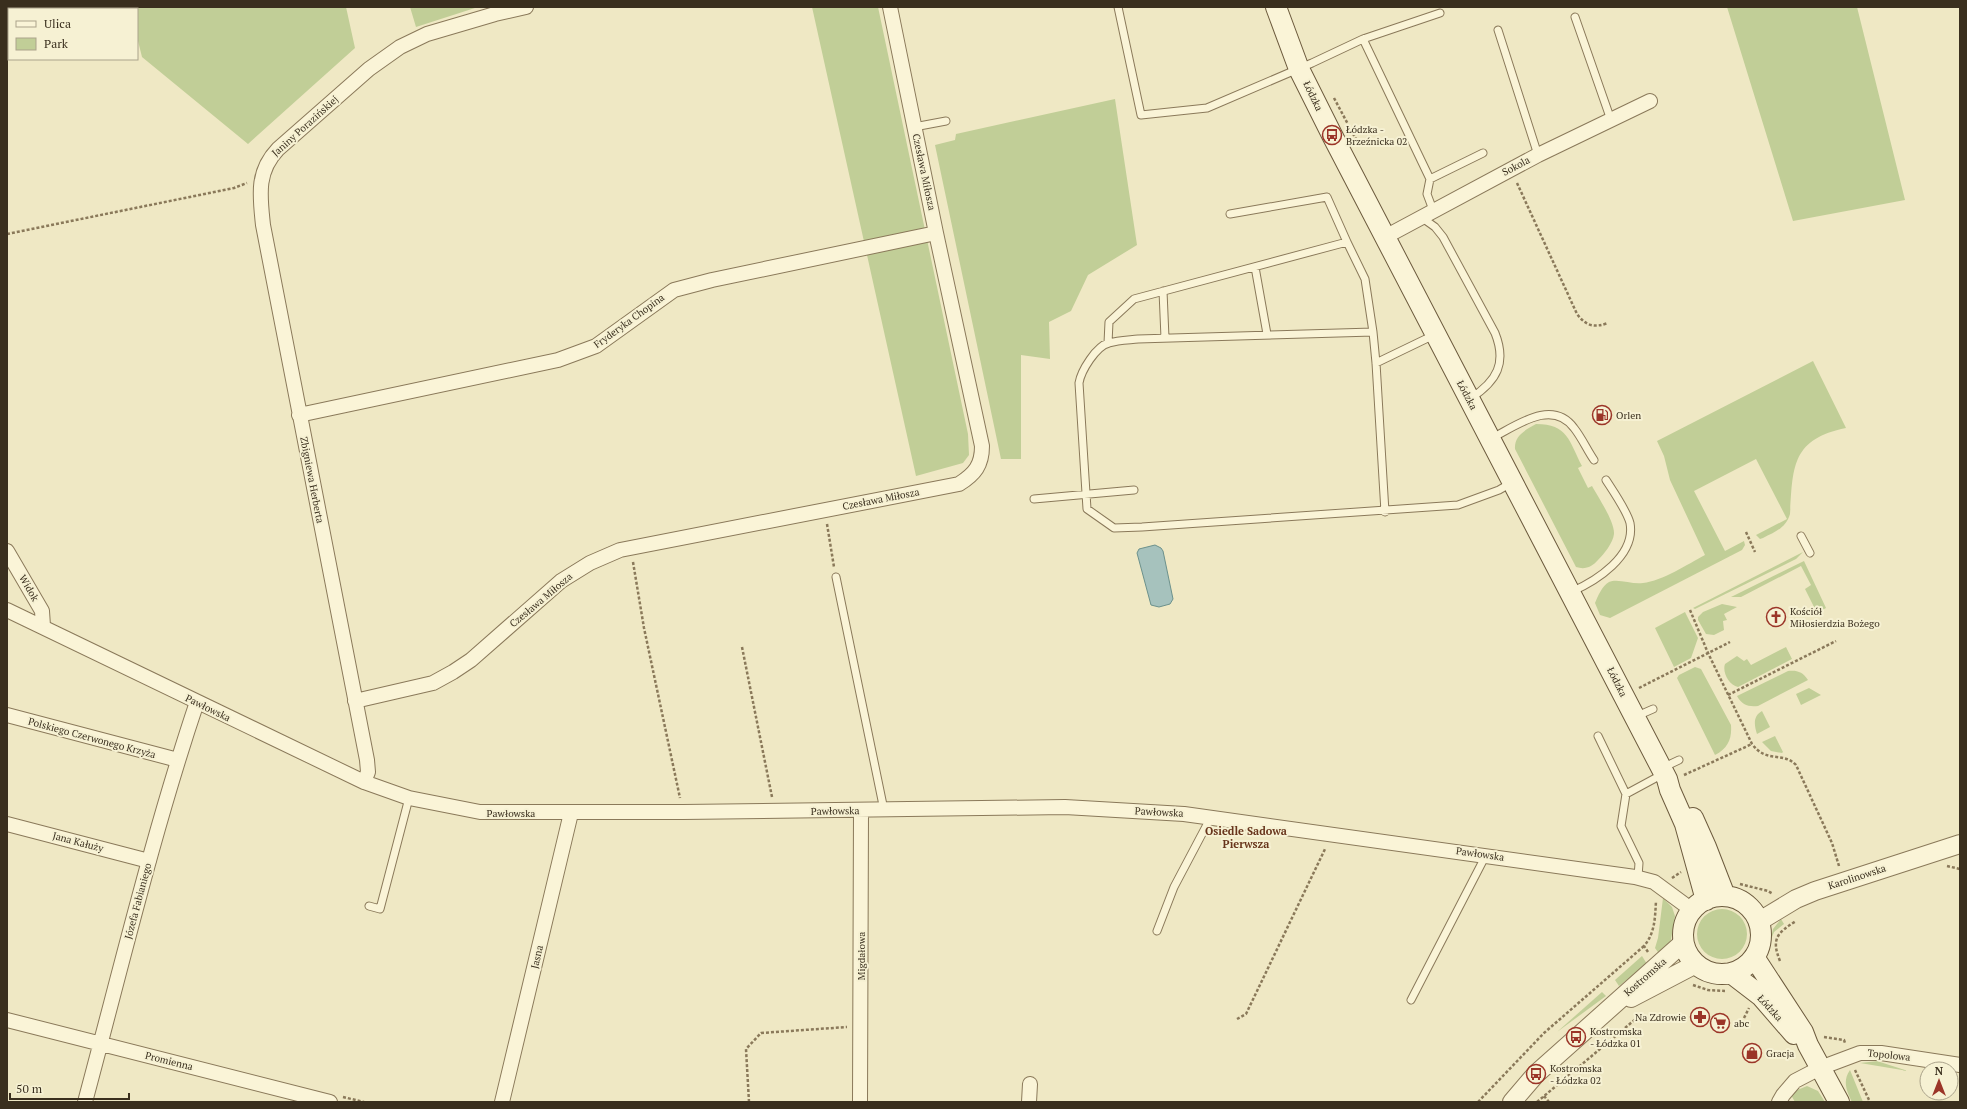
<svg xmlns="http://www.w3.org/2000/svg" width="1967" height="1109" viewBox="0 0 1967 1109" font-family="'PT Serif',serif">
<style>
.green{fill:#c1ce97}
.water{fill:#a6c2bd;stroke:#6c918c}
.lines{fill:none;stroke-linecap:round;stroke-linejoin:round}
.service-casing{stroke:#8a795a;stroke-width:9}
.minor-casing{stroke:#8a795a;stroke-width:16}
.tertiary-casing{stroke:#8a795a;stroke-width:20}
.secondary-casing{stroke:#6c5a3d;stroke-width:22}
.path{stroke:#8a795a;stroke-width:2.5;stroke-dasharray:3 2;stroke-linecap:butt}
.service{stroke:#faf4d7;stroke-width:7}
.minor{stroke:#faf4d7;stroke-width:14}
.tertiary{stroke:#faf4d7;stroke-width:18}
.secondary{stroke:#faf4d7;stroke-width:20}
.labels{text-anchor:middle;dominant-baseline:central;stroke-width:4;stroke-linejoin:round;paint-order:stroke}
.street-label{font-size:10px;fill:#3a2f1e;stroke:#f6f1d3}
.poi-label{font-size:10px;fill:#3a2f1e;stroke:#f6f1d3;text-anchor:start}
.neighbourhood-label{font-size:11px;font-weight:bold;fill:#68351c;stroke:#f6f1d3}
</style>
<rect width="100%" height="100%" fill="#efe8c4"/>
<path class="green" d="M130,7H346L355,48L248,144L142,57L137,37V9H130Z
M410,7H478L416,27Z
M812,7H878L968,434L969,455L963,463L916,476Z
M1727,7H1857L1905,200L1793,221Z
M1115,99L1137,245L1088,275L1071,311L1049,322L1050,359L1021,355V459H1001L935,145L955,140L956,134Z
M1813,361L1846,428C1791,439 1793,468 1790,514C1786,528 1775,532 1763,538L1760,539L1756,535L1787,519L1756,459L1694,491L1725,551L1744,541L1745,545L1742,550L1610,618L1600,615L1595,603C1598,596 1602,586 1609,582C1618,578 1633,585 1643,583C1662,581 1688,564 1705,555L1670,480L1664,456L1657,441Z
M1536,424C1568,424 1569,441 1582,466L1578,468L1588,488L1592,486C1598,497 1615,522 1614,534C1613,543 1604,554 1598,560C1592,567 1585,570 1576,567L1515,449C1514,436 1525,430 1536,424Z
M1803,552L1796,559L1695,609L1693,608Z
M1804,561L1826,608L1817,613L1805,589L1811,585L1801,566L1741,597H1731Z
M1722,604L1737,607L1724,614L1727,620L1723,621L1724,630L1714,635L1706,634L1698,620V617L1703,612Z
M1685,612L1698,638L1691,658L1674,667L1655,628Z
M1786,647L1792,659L1738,687C1729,685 1722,672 1725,664L1737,656L1744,661L1747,659L1751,665Z
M1695,667L1701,669L1731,725C1732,739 1728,748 1715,755L1677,678L1679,675Z
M1788,671C1797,670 1803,672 1808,680L1758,706C1748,707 1742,705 1737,696Z
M1809,688L1821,695L1801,705L1796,694Z
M1762,711L1770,727L1757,734C1754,725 1753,716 1762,711Z
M1775,736L1783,752L1782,753L1771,751L1762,742Z
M1663,898L1672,907L1675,916L1670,945L1660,955L1655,948L1658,938Z
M1697 934a25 25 0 1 1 50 0a25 25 0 1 1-50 0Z
M1781,919L1784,924L1774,932L1770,942L1773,929Z
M1642,956L1647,964L1619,986L1615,980Z
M1602,992L1606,996L1557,1032Z
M1878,1061L1880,1062L1908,1071L1860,1063Z
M1850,1070L1863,1102H1852C1847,1092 1842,1081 1850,1070Z
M1807,1086L1818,1091L1825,1102H1795L1791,1095L1795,1091Z"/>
<path class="water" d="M1155,545L1161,548L1163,551L1173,599L1170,604L1159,607L1151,605L1137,553L1139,549Z"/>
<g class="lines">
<g class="service-casing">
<path id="service" d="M1118,7L1141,115L1207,108L1312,63L1363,39L1440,13
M1575,17L1611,120
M1498,30L1538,155
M1363,39L1430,179L1427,194L1433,210
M914,127L946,121
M1430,179L1483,153
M1230,214L1327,197L1347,242
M1421,217L1435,227L1443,237L1495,333C1507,363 1497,381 1471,398
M1255,267L1267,334
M1163,291L1165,338
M1373,332L1376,363L1385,512
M1108,343L1109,322L1134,299L1347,242L1365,279L1373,332L1138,339C1129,340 1118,340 1109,343C1096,346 1081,371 1079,383L1087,509L1114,528L1142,527L1458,505L1499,490L1511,483
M1376,363L1434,335
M1492,438C1516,426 1552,398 1574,428C1582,438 1587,450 1594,460
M1034,499L1134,490
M1801,536L1810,553
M836,577L884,810
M1571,592C1596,581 1636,556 1630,523C1627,511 1613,491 1606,480
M1637,716L1653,709
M1598,736L1626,794L1663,774
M1662,768L1679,760
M1626,794L1621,826L1639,863L1638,877
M369,906L380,909L409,798
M1157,931L1174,887L1211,817
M1411,1000L1486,855"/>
</g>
<g class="minor-casing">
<path id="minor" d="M1385,237L1538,155L1650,101
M299,415L558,360L596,346L674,290L712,280L936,233
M7,551L42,611L43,626
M7,610L364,782L409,798L480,812H683L1065,807L1184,814L1635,877L1654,882L1692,910
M355,701L433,683L453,672L471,660L561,581L590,563L620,550L959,484C975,474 982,465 982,446L936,233L890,7
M7,715L178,760
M364,782L368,772L367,760L263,225C260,196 256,172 278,149L369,69L400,47L427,34L495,14L526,7
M7,824L149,861
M7,1020L330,1102
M85,1102C121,968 153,833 197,702
M502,1102L571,813
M860,1102L861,811
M1029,1102L1030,1084
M1779,1102L1783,1095L1795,1081L1820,1068L1860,1053H1881L1960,1065"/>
</g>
<g class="tertiary-casing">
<path id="tertiary" d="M1758,922L1796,899L1815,891L1960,844
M1631,998L1696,964
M1512,1102L1536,1074L1684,942"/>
</g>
<g class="secondary-casing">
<path id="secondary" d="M1276,7L1299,69L1332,135L1667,779L1670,790L1685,824L1706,900
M1693,818L1706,847L1725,896
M1683 935a39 39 0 1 1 78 0a39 39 0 1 1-78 0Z
M1754,957L1803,1032L1808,1045L1839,1102
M1731,973L1761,996L1794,1034"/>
</g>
<path class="path" d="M1334,98L1358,143
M1517,183L1577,314C1586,326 1594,328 1608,323
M7,234L234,188L247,183
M827,524L834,567
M1746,532L1755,552
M633,562L644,628L680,798
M1690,610L1708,653L1752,744C1767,764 1783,751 1796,765L1832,843L1839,866
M742,647L772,797
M1639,688L1730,642
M1728,695L1836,641
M1684,775L1752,744
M1947,866L1960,869
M1672,878L1681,872
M1740,884L1768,891L1773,894
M1648,952L1644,946C1655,933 1655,918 1656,901
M1780,961C1771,939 1777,933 1796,921
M1693,985L1708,990L1725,991
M1744,1018L1749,1008
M1237,1019L1246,1014L1325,849
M1824,1037L1844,1040L1845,1043
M1855,1070L1870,1102
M1544,1096L1549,1102
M343,1097L364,1102
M749,1102L746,1049L761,1033L847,1027
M1478,1102L1544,1033L1644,946
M1537,1102L1644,1012"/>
<use href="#service" class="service"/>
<use href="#minor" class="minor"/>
<use href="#tertiary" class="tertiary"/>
<use href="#secondary" class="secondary"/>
</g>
<defs>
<g id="bus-ring" transform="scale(1)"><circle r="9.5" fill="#f6f1d3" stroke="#9b3528" stroke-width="1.5"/><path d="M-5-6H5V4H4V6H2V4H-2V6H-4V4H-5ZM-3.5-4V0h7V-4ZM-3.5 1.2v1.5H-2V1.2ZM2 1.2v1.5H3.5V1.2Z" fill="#9b3528"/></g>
<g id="fuel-ring" transform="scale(1)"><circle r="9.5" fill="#f6f1d3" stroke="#9b3528" stroke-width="1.5"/><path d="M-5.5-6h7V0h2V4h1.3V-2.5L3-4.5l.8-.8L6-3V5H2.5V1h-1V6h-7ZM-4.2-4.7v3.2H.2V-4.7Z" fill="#9b3528"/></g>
<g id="church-ring" transform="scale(1)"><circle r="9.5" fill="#f6f1d3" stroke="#9b3528" stroke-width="1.5"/><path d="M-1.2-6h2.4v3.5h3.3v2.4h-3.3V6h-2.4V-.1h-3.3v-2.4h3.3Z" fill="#9b3528"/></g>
<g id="pharmacy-ring" transform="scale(1)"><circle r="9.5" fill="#f6f1d3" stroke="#9b3528" stroke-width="1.5"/><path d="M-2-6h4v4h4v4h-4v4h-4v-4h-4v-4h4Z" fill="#9b3528"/></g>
<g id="supermarket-ring" transform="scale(1)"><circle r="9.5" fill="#f6f1d3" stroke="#9b3528" stroke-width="1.5"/><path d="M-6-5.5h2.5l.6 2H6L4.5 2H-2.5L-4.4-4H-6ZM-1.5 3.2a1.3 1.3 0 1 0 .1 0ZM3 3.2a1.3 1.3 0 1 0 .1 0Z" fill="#9b3528"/></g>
<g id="shop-ring" transform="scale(1)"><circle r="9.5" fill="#f6f1d3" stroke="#9b3528" stroke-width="1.5"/><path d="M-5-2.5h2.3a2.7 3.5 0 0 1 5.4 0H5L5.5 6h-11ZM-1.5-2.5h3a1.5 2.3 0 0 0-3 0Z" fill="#9b3528"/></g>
</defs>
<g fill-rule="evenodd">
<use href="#bus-ring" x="1332" y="135"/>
<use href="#fuel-ring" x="1602" y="415"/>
<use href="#church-ring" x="1776" y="617"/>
<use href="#pharmacy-ring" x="1700" y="1017"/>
<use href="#supermarket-ring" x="1720" y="1023"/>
<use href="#bus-ring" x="1576" y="1037"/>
<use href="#shop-ring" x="1752" y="1053"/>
<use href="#bus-ring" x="1536" y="1074"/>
</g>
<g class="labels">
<g class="street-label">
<text transform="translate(1313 96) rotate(64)">Łódzka</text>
<text transform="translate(305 126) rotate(-42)">Janiny Porazińskiej</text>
<text transform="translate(1516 166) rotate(-28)">Sokola</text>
<text transform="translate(924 172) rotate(78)">Czesława Miłosza</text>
<text transform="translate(629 321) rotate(-36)">Fryderyka Chopina</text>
<text transform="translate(1467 395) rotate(62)">Łódzka</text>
<text transform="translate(312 480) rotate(79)">Zbigniewa Herberta</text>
<text transform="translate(881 499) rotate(-11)">Czesława Miłosza</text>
<text transform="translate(29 588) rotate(60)">Widok</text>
<text transform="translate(541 600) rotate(-40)">Czesława Miłosza</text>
<text transform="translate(1617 682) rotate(63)">Łódzka</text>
<text transform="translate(208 708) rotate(26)">Pawłowska</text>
<text transform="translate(92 738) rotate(15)">Polskiego Czerwonego Krzyża</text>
<text transform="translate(835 811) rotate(-1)">Pawłowska</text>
<text transform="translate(1159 812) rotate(3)">Pawłowska</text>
<text x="511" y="813">Pawłowska</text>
<text transform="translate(78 842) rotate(15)">Jana Kałuży</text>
<text transform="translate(1480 854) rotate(8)">Pawłowska</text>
<text transform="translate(1857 877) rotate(-18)">Karolinowska</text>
<text transform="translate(138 901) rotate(-75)">Józefa Fabianiego</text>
<text transform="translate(861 956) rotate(-90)">Migdałowa</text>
<text transform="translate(537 957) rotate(-77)">Jasna</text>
<text transform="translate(1645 977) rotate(-41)">Kostromska</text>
<text transform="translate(1770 1008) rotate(47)">Łódzka</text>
<text transform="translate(1889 1055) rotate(6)">Topolowa</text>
<text transform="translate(169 1061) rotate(14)">Promienna</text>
</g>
<g class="poi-label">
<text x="1346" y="129">Łódzka -<tspan x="1346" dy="12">Brzeźnicka 02</tspan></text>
<text x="1616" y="415">Orlen</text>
<text x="1790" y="611">Kościół<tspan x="1790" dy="12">Miłosierdzia Bożego</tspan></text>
<text x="1686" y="1017" text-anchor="end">Na Zdrowie</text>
<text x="1734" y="1023">abc</text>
<text x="1590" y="1031">Kostromska<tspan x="1590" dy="12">- Łódzka 01</tspan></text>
<text x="1766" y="1053">Gracja</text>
<text x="1550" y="1068">Kostromska<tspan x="1550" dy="12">- Łódzka 02</tspan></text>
</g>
<g class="neighbourhood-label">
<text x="1246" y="831">Osiedle Sadowa<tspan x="1246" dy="13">Pierwsza</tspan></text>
</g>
</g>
<rect width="1967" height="1109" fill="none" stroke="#3a2f1e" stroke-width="16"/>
<rect x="8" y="8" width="130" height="52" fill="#f6f1d3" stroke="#aba38b"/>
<rect x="16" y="21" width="20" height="6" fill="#faf4d7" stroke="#aba38b"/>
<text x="44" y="28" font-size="12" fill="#3a2f1e">Ulica</text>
<rect x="16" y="38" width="20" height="12" fill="#c1ce97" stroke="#aba38b"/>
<text x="44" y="48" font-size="12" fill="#3a2f1e">Park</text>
<g transform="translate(1939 1081)"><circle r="19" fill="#f6f1d3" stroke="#aba38b"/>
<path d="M0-3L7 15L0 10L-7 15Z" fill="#9b3528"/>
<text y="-6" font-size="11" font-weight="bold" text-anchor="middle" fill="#3a2f1e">N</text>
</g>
<path d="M10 1093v6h119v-6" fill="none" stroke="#3a2f1e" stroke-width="2"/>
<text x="16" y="1093" font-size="12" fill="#3a2f1e" stroke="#f6f1d3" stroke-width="3" paint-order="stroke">50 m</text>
</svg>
